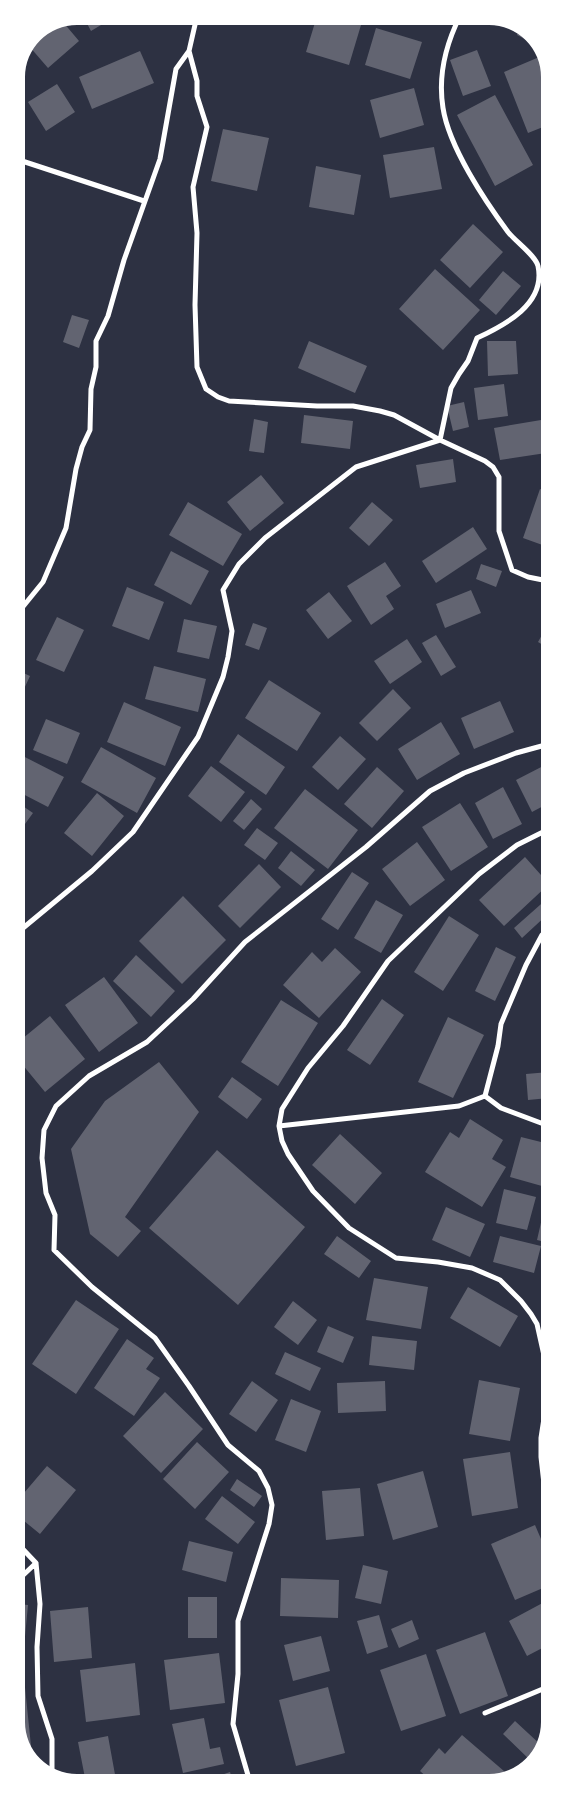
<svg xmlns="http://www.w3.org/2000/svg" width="566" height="1799" viewBox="0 0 566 1799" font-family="'Fira Sans',sans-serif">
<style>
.building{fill:#626471}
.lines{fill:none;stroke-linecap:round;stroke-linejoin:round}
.minor{stroke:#fff;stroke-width:5}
</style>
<rect width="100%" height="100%" fill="#2d3142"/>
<path class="building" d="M83,16H116L91,31Z
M317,16H332L361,25L349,65L306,52Z
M63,22L79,41L48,68L29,46L34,34Z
M520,27L529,31L537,45L517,35Z
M376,28L422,42L410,79L365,65Z
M477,50L491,86L463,96L450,60Z
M140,51L154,83L92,109L79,77Z
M544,55L548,61V125L528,133L504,72Z
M57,84L75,112L46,131L28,102Z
M414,88L424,125L380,138L370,100Z
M495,95L533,165L495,186L457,115Z
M223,129L269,138L257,191L211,181Z
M434,147L442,189L390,198L383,155Z
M316,166L361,175L354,215L309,207Z
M473,224L503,252L470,288L440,260Z
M435,269L480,310L443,350L399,309Z
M503,271L521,286L496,315L479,300Z
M72,315L89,320L79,348L63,342Z
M309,341L367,366L355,393L298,368Z
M487,341H516L518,374L488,376Z
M504,384L508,416L478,420L474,388Z
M464,402L469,427L453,431L447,406Z
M304,415L353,421L350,449L301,443Z
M254,419L268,422L264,453L249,451Z
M541,420L546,453L500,460L494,428Z
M453,459L456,482L420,488L416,465Z
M261,475L284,503L250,531L227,502Z
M540,489L548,492V547L523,538Z
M188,502L242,534L223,566L169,535Z
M372,502L393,520L369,546L349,528Z
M473,527L487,549L436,583L422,561Z
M171,551L209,571L191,605L154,585Z
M385,562L401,586L386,596L394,609L371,625L347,586Z
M481,564L502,571L496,587L476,579Z
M127,587L164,602L149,640L112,626Z
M471,590L481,613L445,628L436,604Z
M329,592L352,621L328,639L306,610Z
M57,617L84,630L64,672L36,660Z
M184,619L217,626L209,659L177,652Z
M253,623L267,628L259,650L245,645Z
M547,626L548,627V648L538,642Z
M436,635L456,667L441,676L422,643Z
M407,639L422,662L390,684L374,661Z
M154,666L206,679L198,712L145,699Z
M17,670L30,676L17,704Z
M269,680L321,713L297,751L245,718Z
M393,689L411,708L377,741L359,723Z
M500,701L514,732L474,749L461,718Z
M124,702L181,727L165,766L107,742Z
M46,719L80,733L67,764L33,750Z
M441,722L460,754L417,780L398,749Z
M238,734L285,767L266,795L219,762Z
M340,736L366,759L338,790L312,767Z
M101,747L156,778L137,813L81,782Z
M17,753L64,777L48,807L17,791Z
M549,763V803L532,812L516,780Z
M211,766L245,792L221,822L188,796Z
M377,767L404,791L372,828L344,804Z
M503,787L522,824L493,839L475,803Z
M305,789L358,830L328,869L274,828Z
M97,793L124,816L92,856L64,833Z
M251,799L262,809L244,830L233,821Z
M17,802L33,813L17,835Z
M460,803L488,847L451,871L422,827Z
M257,828L278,843L265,860L244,845Z
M417,842L445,880L410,906L382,869Z
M291,851L315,870L301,886L278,868Z
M525,857L549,884L504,926L479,900Z
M259,864L281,887L240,928L218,906Z
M352,872L369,883L338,930L321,919Z
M183,896L226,940L182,984L139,941Z
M549,897V913L522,938L514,928Z
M376,900L403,915L381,953L354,938Z
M449,916L479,935L443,991L414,972Z
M496,947L516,957L495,1001L475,991Z
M335,948L361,972L319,1018L283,985L312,952L322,962Z
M136,955L175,991L151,1017L113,981Z
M104,977L138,1023L99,1052L65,1005Z
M382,999L404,1015L370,1065L347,1050Z
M281,1000L318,1023L278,1086L241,1062Z
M50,1016L85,1059L45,1092L17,1058V1043Z
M448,1017L484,1035L453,1098L418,1082Z
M159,1062L199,1112L125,1217L141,1231L118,1257L90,1234L71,1149L105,1101Z
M549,1072V1098L528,1100L526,1074Z
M232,1077L262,1099L247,1119L218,1097Z
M470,1119L503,1140L492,1159L506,1167L482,1207L425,1172L450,1132L459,1138Z
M340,1134L382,1173L355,1204L312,1165Z
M521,1137L549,1144V1188L510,1177Z
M217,1150L305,1227L238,1305L149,1228Z
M504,1189L536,1197L527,1230L496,1223Z
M545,1205L549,1206V1243L537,1240Z
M446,1207L485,1224L470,1257L432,1240Z
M337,1236L371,1261L359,1278L324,1254Z
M500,1236L541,1246L534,1273L493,1262Z
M374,1278L428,1287L421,1329L366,1320Z
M468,1287L518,1316L500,1347L450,1318Z
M76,1300L119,1329L76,1394L32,1364Z
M293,1301L317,1320L298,1345L274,1327Z
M328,1326L354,1337L343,1363L317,1352Z
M372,1336L417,1341L414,1370L369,1365Z
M127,1339L154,1358L146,1369L160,1378L134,1416L94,1388Z
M285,1352L321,1368L310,1391L275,1374Z
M479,1380L520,1388L510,1441L469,1434Z
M252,1381L278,1400L256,1432L229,1414Z
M385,1381L386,1411L338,1413L337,1383Z
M165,1392L203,1429L161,1473L123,1436Z
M291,1399L321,1411L306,1452L275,1440Z
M197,1442L229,1472L195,1509L163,1479Z
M510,1452L518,1508L472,1516L463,1459Z
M47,1466L76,1490L40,1534L18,1516V1500Z
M423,1471L438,1527L393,1540L377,1484Z
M237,1479L262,1496L254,1507L230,1490Z
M360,1488L364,1536L326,1540L322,1491Z
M222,1496L255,1522L238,1544L205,1519Z
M535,1525L550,1560V1585L515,1600L491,1544Z
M189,1541L233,1552L226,1582L182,1570Z
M363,1565L388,1571L381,1604L355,1598Z
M281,1578L339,1580L338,1618L280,1616Z
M188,1597H217V1638H188Z
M550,1599V1644L527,1656L509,1621Z
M18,1604L28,1605L24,1647H18Z
M88,1607L92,1658L54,1662L50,1611Z
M379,1615L388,1647L367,1654L357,1621Z
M412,1620L419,1639L399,1648L391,1629Z
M485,1632L508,1696L460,1714L436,1650Z
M321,1636L330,1671L293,1681L284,1645Z
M219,1653L225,1703L170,1710L164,1660Z
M426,1654L446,1716L401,1731L380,1670Z
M18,1658H22L31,1746L24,1747L18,1738Z
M135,1663L140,1715L86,1722L80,1670Z
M328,1687L345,1753L296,1766L279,1700Z
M204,1718L210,1749L220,1747L224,1764L183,1773L172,1724Z
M515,1721L542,1746L540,1751L531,1761L503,1734Z
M462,1735L511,1777L505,1781H431L420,1771L439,1748L445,1754Z
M108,1736L116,1780L86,1783L78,1742Z
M230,1772L233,1782H201Z"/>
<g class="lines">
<path class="minor" d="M189,51L197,81V96L207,127L193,187L197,233L195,305L197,367L206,389L218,397L229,401L317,406H353L380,411L394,415L440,440L485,461L493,467L499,477V531L512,570L528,577L548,581
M16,159L144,201
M17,614L43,582L66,528L76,469L82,447L90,430L91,389L96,367V341L108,316L124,260L160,159L176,69L189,51L197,16
M549,829L517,845L479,874L388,961L343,1026L308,1068L282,1109L279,1126L282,1141L288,1154L313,1191L349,1228L396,1258L438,1262L472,1268L500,1280L521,1301L531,1314L537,1324L545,1360V1412L541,1438V1457L546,1502L549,1509
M549,928L542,935L526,965L501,1024L498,1046L485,1096L501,1108L549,1126
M17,933L92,871L133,832L198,737L223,677L228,657L232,631L223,590L239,564L265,538L356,467L440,440L451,388L459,374L468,361L477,338C505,325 546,304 538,266C536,256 515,241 508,232C485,201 449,147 443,108C438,77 446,44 460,16
M279,1126L459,1106L485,1096
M18,1544L36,1563L40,1604L37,1647L38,1696L52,1739V1774
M18,1580L36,1563
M485,1713L550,1686
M250,1782L233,1724L238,1674V1621L269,1524L272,1505L268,1488L259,1471L228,1445L189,1386L155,1338L92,1287L54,1250L55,1215L46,1193L42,1158L44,1130L56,1106L89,1076L147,1042L193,999L245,942L366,847L430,791L464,773L516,753L549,744"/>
</g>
<path d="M0 0H566V1799H0ZM77 25H489A52 52 0 0 1 541 77V1722A52 52 0 0 1 489 1774H77A52 52 0 0 1 25 1722V77A52 52 0 0 1 77 25Z" fill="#fff" fill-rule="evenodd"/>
</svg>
